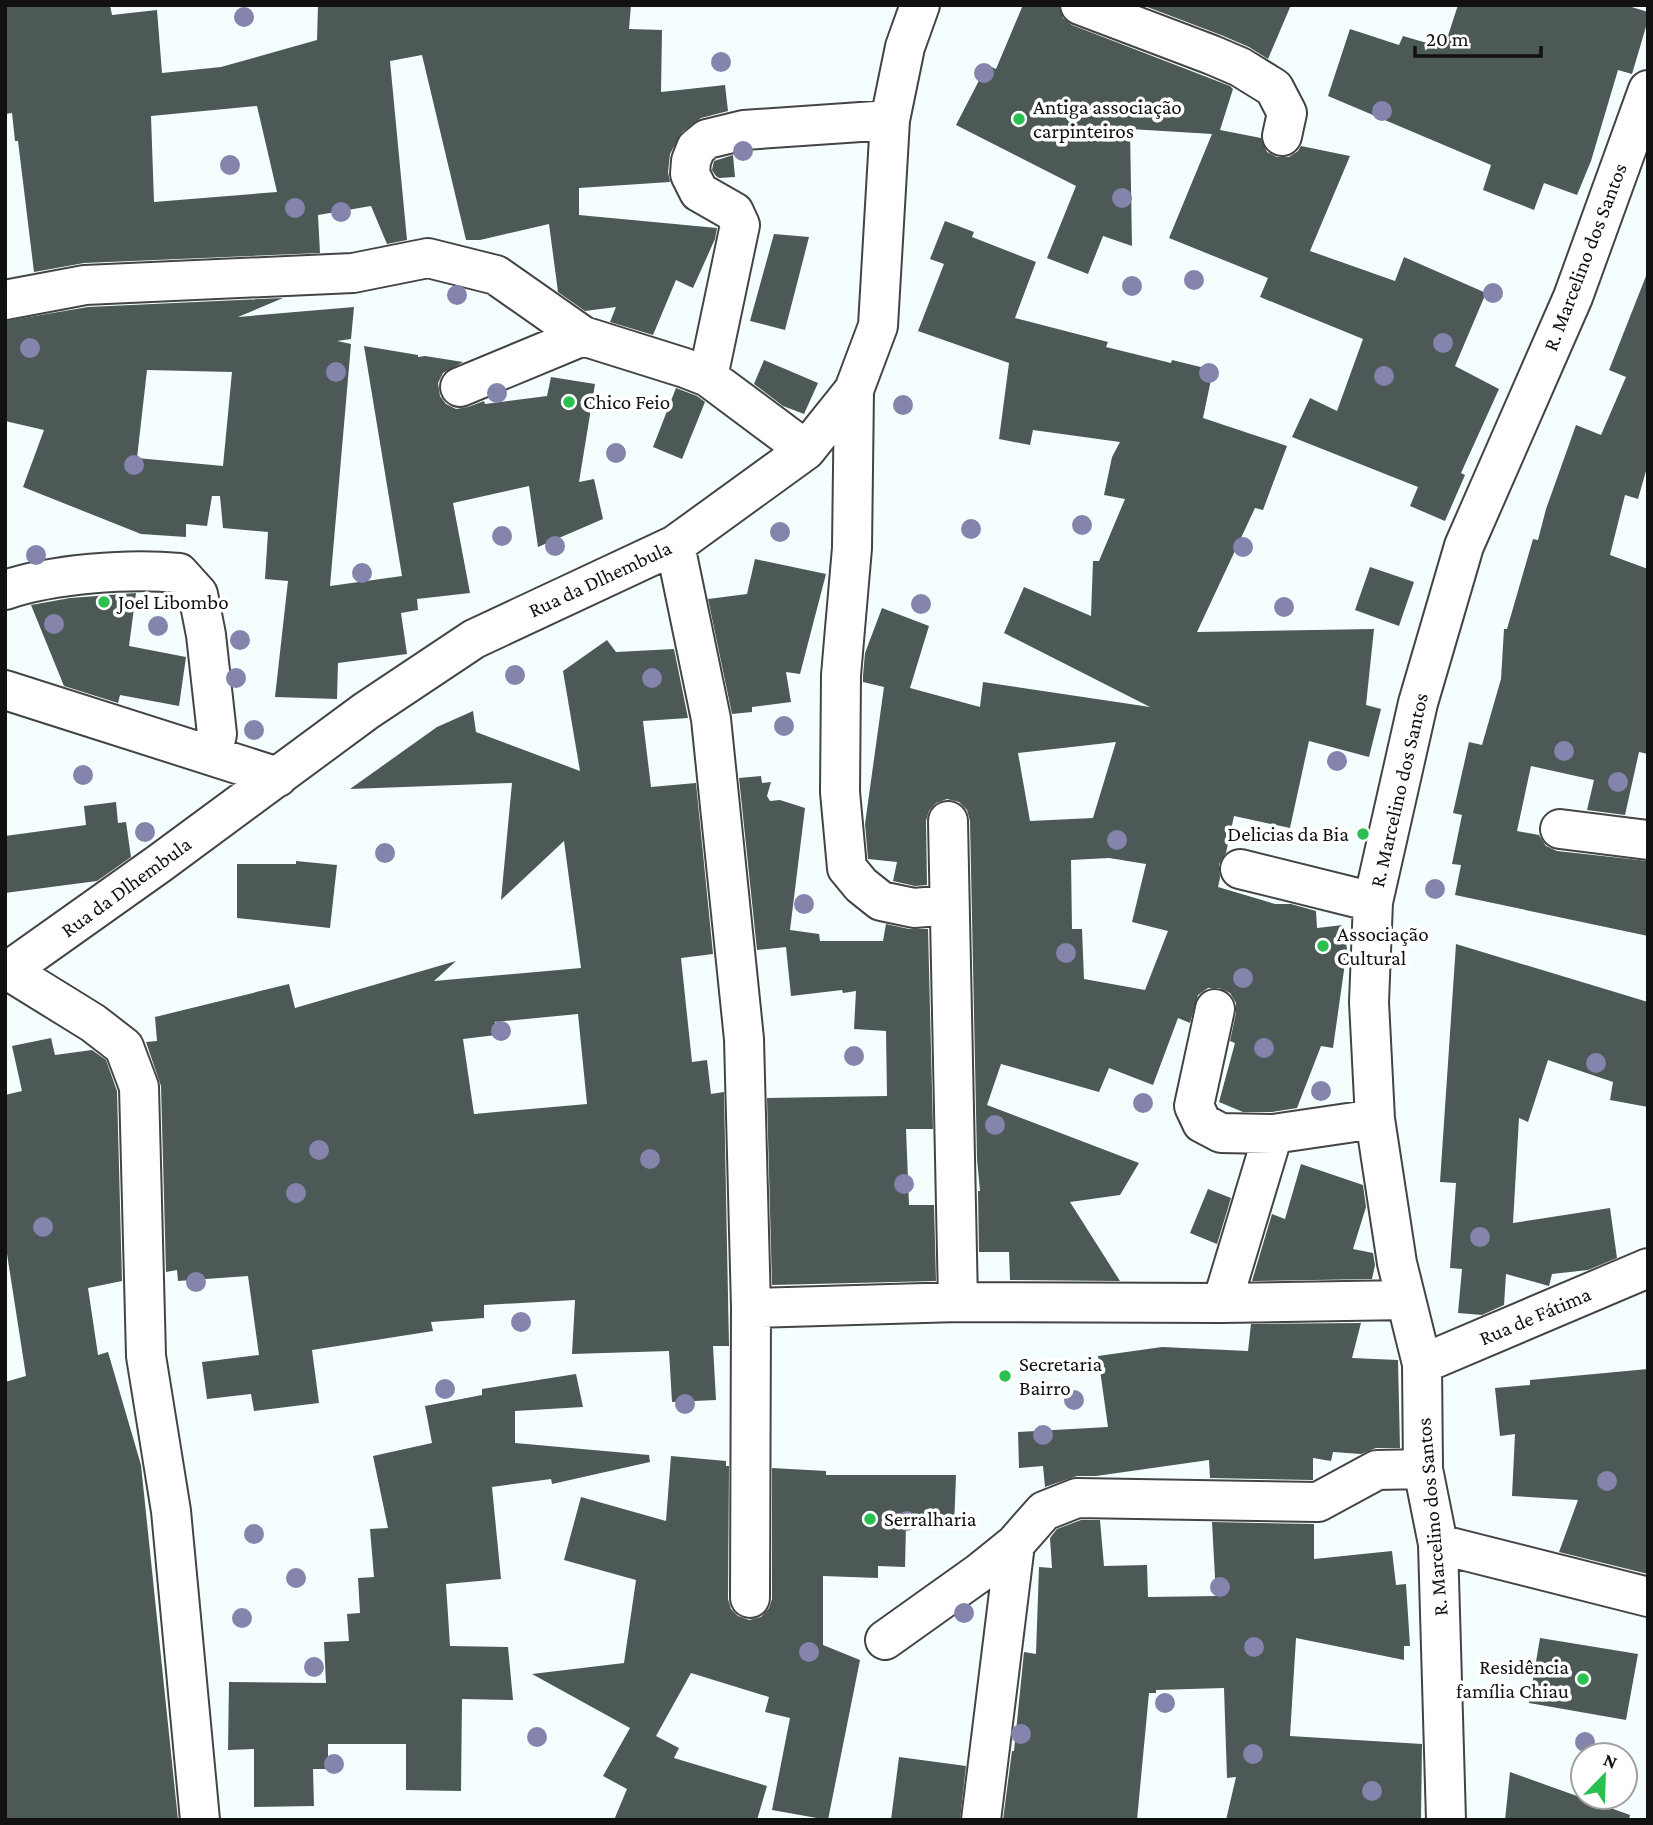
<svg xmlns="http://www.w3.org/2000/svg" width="1653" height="1825" viewBox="0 0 1653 1825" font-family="'Crimson Pro',serif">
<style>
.building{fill:#4d5956;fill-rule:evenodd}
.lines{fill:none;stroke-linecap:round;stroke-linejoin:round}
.street-casing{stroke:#444;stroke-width:42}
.street{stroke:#fff;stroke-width:38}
.tree{fill:#8484ac}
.poi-dot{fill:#29c04f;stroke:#fff;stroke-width:2.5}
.labels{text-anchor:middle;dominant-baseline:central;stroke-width:7;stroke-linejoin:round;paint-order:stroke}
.poi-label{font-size:21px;fill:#111;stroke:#fff;text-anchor:start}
.street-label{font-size:21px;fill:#111;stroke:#fff}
</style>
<rect width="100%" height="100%" fill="#f5feff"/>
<path class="building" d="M5,5H110L112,15L157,10L162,73L221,67L317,40L318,5H631L629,29L662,30L661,92L725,85L728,111L701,118L682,132L670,154L668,172L670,182L579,188V215L717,228L715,239L693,288L676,280L653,335L610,322L616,307L585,311L558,292L549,224L480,240H466L422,55L390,61L407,240L387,244L371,206L318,215L320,253L84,263L34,272L18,141H15L12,113L5,114ZM257,106L277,192L154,202L151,116Z
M1023,5H1059L1063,18L1072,25L1230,86L1233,89L1220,130L1261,138L1267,152L1277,157H1289L1298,151L1301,146L1350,156L1310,251L1395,281L1404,257L1486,293L1455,366L1499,389L1461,473L1465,475L1445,521L1410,506L1418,487L1292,437L1310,398L1337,411L1363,339L1260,297L1268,278L1169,238L1212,134L1130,129L1132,246L1103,236L1088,274L1047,258L1076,186L956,125L987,65L996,69Z
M1142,5H1291L1268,59L1249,47L1221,35Z
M1458,5H1625L1648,12V20L1632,74L1618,70L1591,161L1577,195L1544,183L1534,210L1483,190L1491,165L1328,96L1350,29L1399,45L1403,36L1444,48Z
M733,155L735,177L719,178L716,176L712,170L714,161Z
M945,221L974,232L972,237L1036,262L1015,318L1108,342L1106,347L1171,363L1172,360L1213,370L1203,418L1287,446L1263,510L1255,508L1197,632L1374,629L1366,705L1381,709L1369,757L1309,741L1290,828L1234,816L1226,853L1219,864L1220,878L1218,887L1275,904H1291L1316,911L1317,928L1343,925L1347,949L1333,1048L1321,1046L1297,1108L1272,1112H1243L1219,1102L1235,1043L1230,1041L1236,1013V1003L1230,993L1219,988H1208L1198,995L1190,1023L1178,1018L1153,1085L1109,1068L1099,1092L1001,1064L987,1105L1139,1163L1120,1195L1070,1202L1120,1281L1010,1280L1009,1252H979L978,1191H980L977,1159L970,821L967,810L959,802L947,799L936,803L929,811L926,821L927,885L915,886L893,881L897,862L868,859L865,824L884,687L863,682V676L865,653L882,608L929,626L910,688L980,707L983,682L1150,707L1004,633L1024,587L1091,616L1093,561H1099L1125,499L1104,495L1112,457L1120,442L1033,430L1030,445L999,439L1009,363L918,331L944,264L930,259ZM1116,742L1093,818L1030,821L1018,753ZM1109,858L1146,864L1132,922L1168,931L1145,990L1084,979L1082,929H1072L1071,860Z
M774,234L809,237L785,330L750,321Z
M1646,276L1648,277V464L1638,499L1625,495L1610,555L1648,569V754L1639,752L1625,815L1587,810L1594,780L1531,766L1517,831L1539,835L1546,846L1557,851L1648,861V936L1455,895L1461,865L1452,864L1462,815L1453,813L1469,742L1482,745L1501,679L1504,629H1507L1533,539L1538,540L1546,509L1576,425L1601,435L1626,377L1609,370Z
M283,298L238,317L354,307L351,339L337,341L351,344L330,586L402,576L364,346L418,355V357L425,356L463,362L443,373L438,383L440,396L446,404L456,409L468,407L484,401L485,404L547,396L551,377L595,384L579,482L594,479L603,519L538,547L529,486L453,503L470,593L417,599L418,610L401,613L407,654L338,663L337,699L275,697L288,581L265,579L268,532L223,528L220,496H212L207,526L186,524V537L141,534L23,487L44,430L5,421V321L88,307ZM147,370L232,372L223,466L137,458Z
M764,360L818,383L804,414L783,406L754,384Z
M676,388L697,396L705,402L682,459L653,447Z
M755,559L826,574L800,674L786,672L791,702L752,707V712L732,714L708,599L747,594Z
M1370,567L1414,582L1399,626L1355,610Z
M136,593L129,646L186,657L179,706L120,695L118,703L64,686L31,605L70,598Z
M607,640L616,652L674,649L688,718L643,721L651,787L696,783L713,954L681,958L692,1062L707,1060L711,1094L724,1092L729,1346H713L716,1400L672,1402L669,1351L572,1354L575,1300L484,1305V1318L431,1322L433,1331L312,1350L319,1403L254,1411L251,1394L207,1399L202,1362L259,1355L248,1276L178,1281L177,1270L166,1272L161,1086L146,1042L157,1041L155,1017L289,984L295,1008L456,961L434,981L581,968L564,841L501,900L512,783L350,789L437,727L473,711L476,732L580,771L563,671ZM578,1014L587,1104L474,1114L463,1039L496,1035L495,1022Z
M761,776L762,783L771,782L767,796L770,801L780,800L805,808L790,930L819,934L820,941H883L886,924L909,929H928L933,1129H906L909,1205H934L936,1281L772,1285L767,1098L887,1096L886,1031L854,1029L856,991L843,993L842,990L791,996L786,947L757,950L739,778Z
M116,802L118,823L126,822L131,857L97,881L5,893V836L86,825L84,806Z
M296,861L337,865L330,928L237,918V864H296Z
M1456,944L1648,1002V1107L1610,1100L1613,1082L1548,1060L1528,1122L1519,1118L1513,1223L1610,1208L1617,1258L1588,1270L1552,1274L1549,1286L1506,1274L1504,1305L1482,1315L1458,1313L1462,1269L1450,1268L1456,1183L1440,1182Z
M51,1038L55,1055L92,1050L106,1060L117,1091L122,1281L88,1288L98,1355L108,1352L141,1465L178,1820H5V1382L26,1376L5,1241V1095L22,1091L12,1046Z
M1301,1164L1363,1185L1366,1207L1353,1249L1373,1253L1375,1265L1372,1279L1252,1281L1272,1214L1285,1219Z
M1208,1189L1231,1198L1217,1244L1190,1233Z
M1361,1323L1352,1358L1398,1360L1400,1448H1376L1361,1454L1333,1452L1331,1461L1313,1458V1480L1210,1478L1209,1460L1096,1476H1077L1045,1487L1043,1466L1019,1468L1018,1432L1108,1427L1098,1356L1162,1347L1248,1351L1251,1324Z
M1648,1369V1574L1559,1552L1578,1500L1512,1496L1515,1434L1500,1436L1495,1388L1530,1385V1380Z
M576,1374L583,1407L515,1411V1443L649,1455L650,1462L552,1484L551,1479L492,1487L501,1579L446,1584L450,1646L508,1647L513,1700L462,1699L461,1791L406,1790V1744H328V1769H313L314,1806L254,1807V1749L228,1750L229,1682L326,1683L324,1642L349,1641L347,1614L360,1613L358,1578L374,1577L370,1529L388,1528L373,1456L432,1443L425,1406L482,1395V1389Z
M671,1456L726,1461V1466H729L728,1599L731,1609L738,1616L749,1620L761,1617L769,1608L772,1599V1468L826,1471V1475H956L954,1528L906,1525L905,1567L878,1566V1578L823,1576V1645L860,1660L828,1820L772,1810L790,1718L765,1712L769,1697L691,1673L656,1736L679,1748L674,1758L767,1786L757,1820H614L627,1789L603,1776L630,1728L532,1674L624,1663L636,1580L564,1560L581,1497L666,1521Z
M1081,1520H1100L1104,1566L1147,1565L1148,1597L1216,1596L1212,1522L1314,1524V1559L1392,1551L1396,1585L1406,1584L1410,1646H1404V1660L1296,1638L1290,1736L1422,1744L1421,1820H1226L1236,1777L1227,1778L1224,1688L1156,1690V1693H1149L1137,1820H1003L1012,1751H1014L1024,1652L1036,1654L1039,1567L1052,1568L1050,1538L1057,1529Z
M1540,1638L1638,1654L1626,1720L1529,1703Z
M899,1757L966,1766L960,1820H891Z
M1510,1772L1630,1815L1629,1820H1505Z"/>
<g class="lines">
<g class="street-casing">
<path id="street" d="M1080,5L1212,55L1240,67L1274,88L1287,113L1282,136
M5,300L85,285L353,273L428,258L496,275L583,336L685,368L708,377L806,450
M708,377L740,225L734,212L699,192L690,174L691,161L696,148L707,139L744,130L890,120
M460,387L583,336
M854,390L852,548L841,675L840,792L847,868L861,885L881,901L914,908L949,905
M675,545L711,719L744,1039L751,1308L750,1598
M5,590C52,574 129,568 179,573L198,594L206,635L217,734L212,756
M5,690L278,777
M948,821L958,1302
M1560,829L1648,840
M1240,869L1373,902
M9,971L93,1023L124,1047L139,1087L146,1356L171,1511L200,1820
M5,973L160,863L366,711L474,639L675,545L806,450L854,390L878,326L890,120L905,47L920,5
M1215,1009L1194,1106L1202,1123L1221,1133L1273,1134L1375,1119
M1222,1303L1273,1134
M751,1308L958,1302L1222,1303L1406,1300
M1422,1364L1648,1268
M1438,1544L1648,1597
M885,1640L979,1573L1015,1544L1044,1511L1077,1498L1318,1502L1377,1470L1423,1469
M981,1820L1015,1544
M1446,1820L1438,1544L1423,1469L1422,1364L1397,1263L1375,1119L1369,1002L1373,902L1418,703L1464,546L1573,297L1648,90"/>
</g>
<use href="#street" class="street"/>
</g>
<g class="tree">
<circle cx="244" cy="17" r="10"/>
<circle cx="721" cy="62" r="10"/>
<circle cx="984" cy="73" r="10"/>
<circle cx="1382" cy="111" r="10"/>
<circle cx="743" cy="151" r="10"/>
<circle cx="230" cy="165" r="10"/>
<circle cx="1122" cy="198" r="10"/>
<circle cx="295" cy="208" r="10"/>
<circle cx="341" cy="212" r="10"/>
<circle cx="1194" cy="280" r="10"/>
<circle cx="1132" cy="286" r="10"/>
<circle cx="1493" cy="293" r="10"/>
<circle cx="457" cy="295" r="10"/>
<circle cx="1443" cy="343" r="10"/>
<circle cx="30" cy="348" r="10"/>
<circle cx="336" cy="372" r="10"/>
<circle cx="1209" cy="373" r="10"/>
<circle cx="1384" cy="376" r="10"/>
<circle cx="497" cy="393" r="10"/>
<circle cx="903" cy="405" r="10"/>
<circle cx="616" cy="453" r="10"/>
<circle cx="134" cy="465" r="10"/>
<circle cx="1082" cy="525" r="10"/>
<circle cx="971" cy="529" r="10"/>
<circle cx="780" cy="532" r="10"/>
<circle cx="502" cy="536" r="10"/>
<circle cx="555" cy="546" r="10"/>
<circle cx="1243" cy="547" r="10"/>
<circle cx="36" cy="555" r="10"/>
<circle cx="362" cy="573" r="10"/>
<circle cx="921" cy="604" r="10"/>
<circle cx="1284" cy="607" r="10"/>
<circle cx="54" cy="624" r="10"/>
<circle cx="158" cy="626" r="10"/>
<circle cx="240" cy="640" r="10"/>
<circle cx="515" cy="675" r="10"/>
<circle cx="236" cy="678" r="10"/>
<circle cx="652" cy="678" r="10"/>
<circle cx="784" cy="726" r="10"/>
<circle cx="254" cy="730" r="10"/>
<circle cx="1564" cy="751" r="10"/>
<circle cx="1337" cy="761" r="10"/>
<circle cx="83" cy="775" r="10"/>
<circle cx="1618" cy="782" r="10"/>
<circle cx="145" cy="832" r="10"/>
<circle cx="1117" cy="840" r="10"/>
<circle cx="385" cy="853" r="10"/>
<circle cx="1435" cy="889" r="10"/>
<circle cx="804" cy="904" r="10"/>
<circle cx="1066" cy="953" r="10"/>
<circle cx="1243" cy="978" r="10"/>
<circle cx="501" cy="1031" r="10"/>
<circle cx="1264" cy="1048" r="10"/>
<circle cx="854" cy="1056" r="10"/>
<circle cx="1596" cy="1063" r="10"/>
<circle cx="1321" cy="1091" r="10"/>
<circle cx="1143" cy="1103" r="10"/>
<circle cx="995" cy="1125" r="10"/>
<circle cx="319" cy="1150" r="10"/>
<circle cx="650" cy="1159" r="10"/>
<circle cx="904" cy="1184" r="10"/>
<circle cx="296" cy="1193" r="10"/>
<circle cx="43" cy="1227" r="10"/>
<circle cx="1480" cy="1237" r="10"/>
<circle cx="196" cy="1282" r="10"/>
<circle cx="521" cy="1322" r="10"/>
<circle cx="445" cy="1389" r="10"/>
<circle cx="1074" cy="1400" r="10"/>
<circle cx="685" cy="1404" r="10"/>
<circle cx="1043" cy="1435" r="10"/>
<circle cx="1607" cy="1481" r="10"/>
<circle cx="907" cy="1521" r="10"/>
<circle cx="254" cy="1534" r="10"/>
<circle cx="296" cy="1578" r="10"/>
<circle cx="1220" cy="1587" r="10"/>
<circle cx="964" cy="1613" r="10"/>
<circle cx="242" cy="1618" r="10"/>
<circle cx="1254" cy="1647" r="10"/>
<circle cx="809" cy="1652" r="10"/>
<circle cx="314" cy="1667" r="10"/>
<circle cx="1165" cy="1703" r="10"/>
<circle cx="1021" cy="1734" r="10"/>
<circle cx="537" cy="1737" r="10"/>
<circle cx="1585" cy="1742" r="10"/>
<circle cx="1253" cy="1754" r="10"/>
<circle cx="334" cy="1764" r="10"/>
<circle cx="1372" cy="1791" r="10"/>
</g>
<g class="poi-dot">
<circle cx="1019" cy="119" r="7"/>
<circle cx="569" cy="402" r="7"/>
<circle cx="104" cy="602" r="7"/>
<circle cx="1363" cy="834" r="7"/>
<circle cx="1323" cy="946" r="7"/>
<circle cx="1005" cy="1376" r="7"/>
<circle cx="870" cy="1519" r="7"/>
<circle cx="1583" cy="1679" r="7"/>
</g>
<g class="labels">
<g class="poi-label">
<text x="1033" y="107">Antiga associação<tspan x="1033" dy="24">carpinteiros</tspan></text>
<text x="583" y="402">Chico Feio</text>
<text x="118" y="602">Joel Libombo</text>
<text x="1349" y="834" text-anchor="end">Delicias da Bia</text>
<text x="1337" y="934">Associação<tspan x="1337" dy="24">Cultural</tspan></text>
<text x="1019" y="1364">Secretaria<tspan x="1019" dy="24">Bairro</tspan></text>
<text x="884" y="1519">Serralharia</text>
<text x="1569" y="1667" text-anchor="end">Residência<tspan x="1569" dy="24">família Chiau</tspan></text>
</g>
<g class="street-label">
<text transform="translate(1585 257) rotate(-69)">R. Marcelino dos Santos</text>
<text transform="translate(600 579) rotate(-25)">Rua da Dlhembula</text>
<text transform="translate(1399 790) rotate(-77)">R. Marcelino dos Santos</text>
<text transform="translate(126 887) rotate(-36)">Rua da Dlhembula</text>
<text transform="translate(1535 1316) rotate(-23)">Rua de Fátima</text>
<text transform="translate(1432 1517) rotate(-95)">R. Marcelino dos Santos</text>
</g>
</g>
<rect width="1653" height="1825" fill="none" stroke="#111111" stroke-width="14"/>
<g transform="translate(1604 1776) rotate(23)"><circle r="33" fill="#ffffff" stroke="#a0a0a0" stroke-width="2"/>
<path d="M0-5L12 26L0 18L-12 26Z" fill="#29c04f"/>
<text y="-10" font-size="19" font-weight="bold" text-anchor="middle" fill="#111111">N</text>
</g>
<path d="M1415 46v10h126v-10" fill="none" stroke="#111111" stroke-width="3.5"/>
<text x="1426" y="46" font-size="21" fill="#111111" stroke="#ffffff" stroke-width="5" paint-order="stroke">20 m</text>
</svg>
